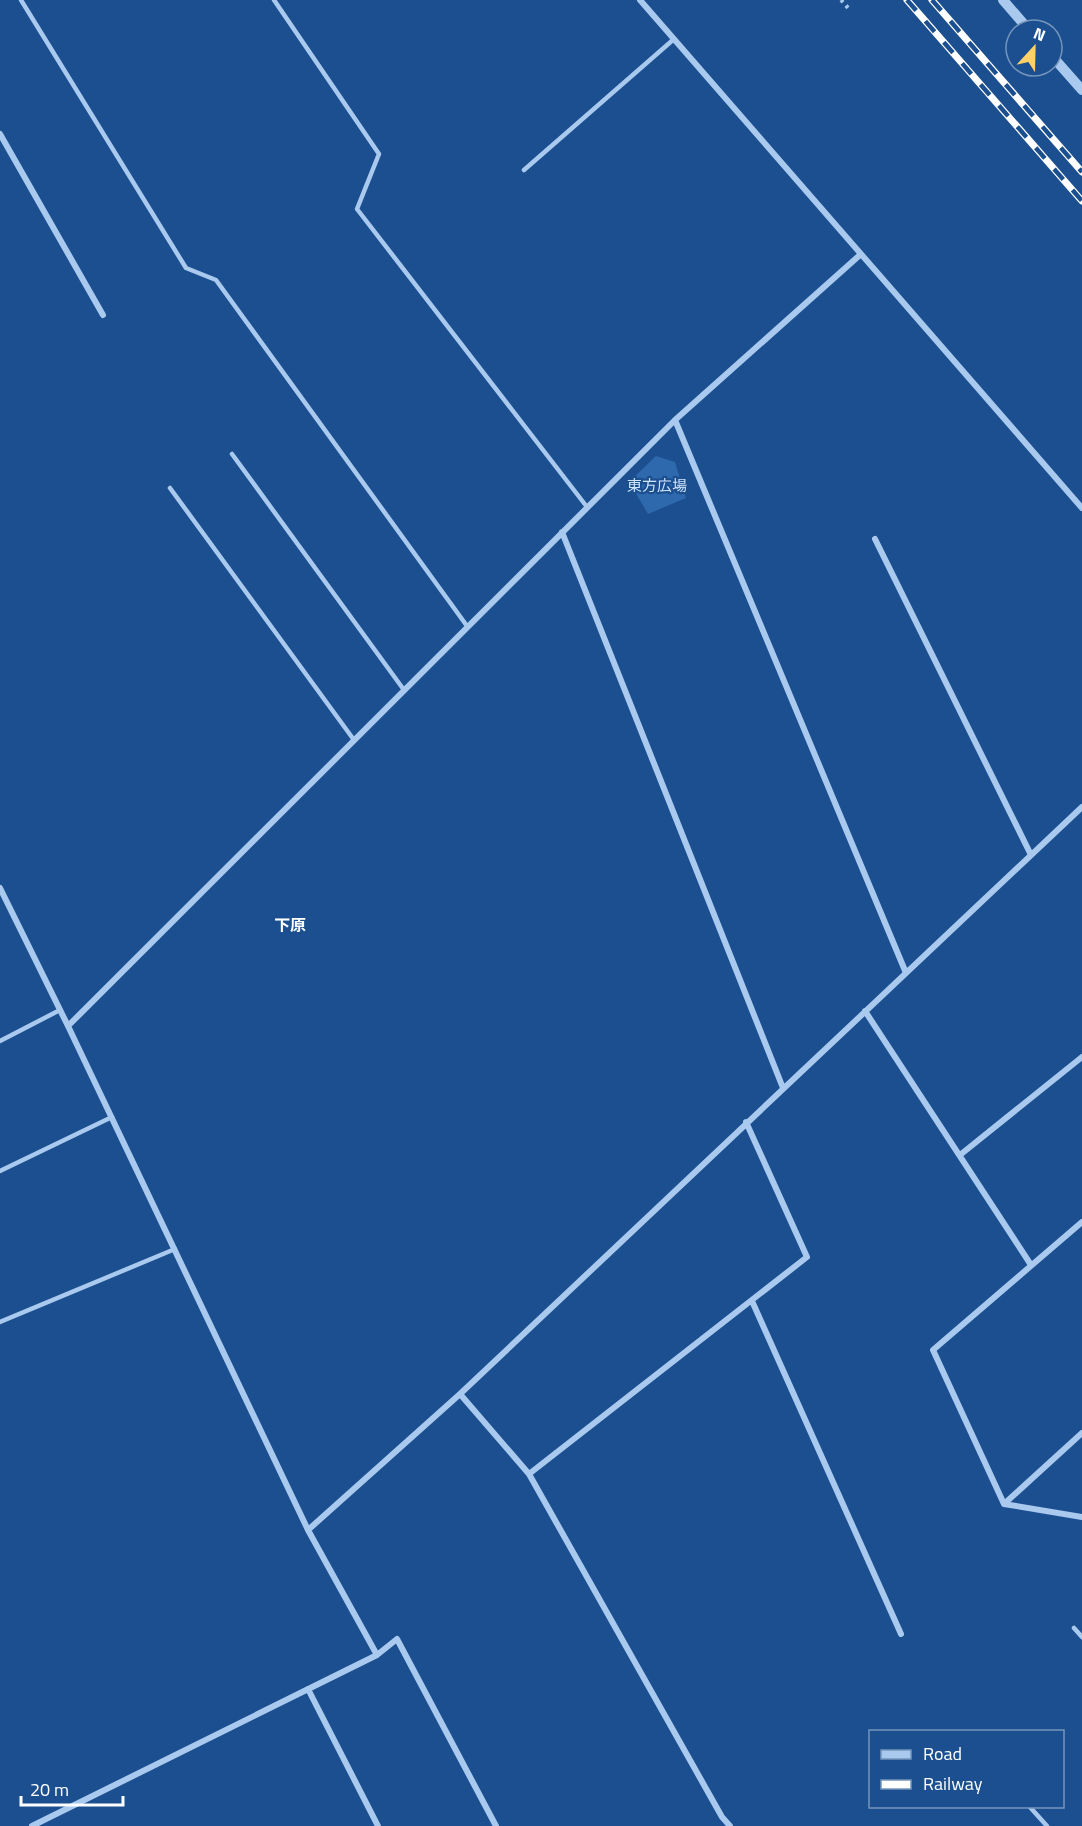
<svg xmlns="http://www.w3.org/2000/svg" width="1082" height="1826" viewBox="0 0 1082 1826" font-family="'Titillium Web','Noto Sans JP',sans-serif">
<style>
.green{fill:#2e69ad}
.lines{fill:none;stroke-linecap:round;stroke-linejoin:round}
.path{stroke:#a9c9ee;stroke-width:4;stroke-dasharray:3 4.5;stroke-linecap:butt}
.service{stroke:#a9c9ee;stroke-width:4.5}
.minor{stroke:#a9c9ee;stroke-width:6}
.tertiary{stroke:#a9c9ee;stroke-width:10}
.rail-casing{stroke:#fff;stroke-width:7}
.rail{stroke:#1b4f8f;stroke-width:4.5;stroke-dasharray:14;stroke-linecap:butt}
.labels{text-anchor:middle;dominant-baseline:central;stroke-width:4.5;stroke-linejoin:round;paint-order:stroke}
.park-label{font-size:15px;fill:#cfe3fa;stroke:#1b4f8f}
.neighbourhood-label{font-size:16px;font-weight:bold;fill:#fff;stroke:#1b4f8f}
</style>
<rect width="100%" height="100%" fill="#1b4f8f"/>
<path class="green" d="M656,456L675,462L686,498L648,514L629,482Z"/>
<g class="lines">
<path class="path" d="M841,0L849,9"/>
<path class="service" d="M21,0L186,268L216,280L467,626
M274,0L379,154L357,209L587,507
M524,170L674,39
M232,454L404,690
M170,488L354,740
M0,1041L60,1010
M0,1171L112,1117
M0,1322L175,1249
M1074,1628L1082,1637
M1029,1806L1047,1826"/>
<path class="minor" d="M640,0L1082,508
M0,134L103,315
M675,420L906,973
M562,532L783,1088
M875,539L1031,855
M0,888L68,1026L308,1530L377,1655L32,1826
M865,1011L1031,1265
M68,1026L675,420L861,254
M960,1155L1082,1057
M1082,1222L933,1350L1004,1504L1082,1517
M752,1301L901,1634
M460,1394L529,1474L722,1817L730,1826
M529,1474L807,1257L746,1122
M1004,1504L1082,1433
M308,1530L460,1394L1082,807
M377,1655L397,1639L496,1826
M308,1689L378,1826"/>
<path class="tertiary" d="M1003,0L1029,30
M1052,56L1082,90"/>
<g class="rail-casing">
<path id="rail" d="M907,0L1082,201
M932,0L1082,172"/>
</g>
<use href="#rail" class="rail"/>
</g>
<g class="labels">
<g class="park-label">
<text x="657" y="485">東方広場</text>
</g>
<g class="neighbourhood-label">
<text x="290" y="925">下原</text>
</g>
</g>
<rect x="869" y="1730" width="195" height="78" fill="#1b4f8f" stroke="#7695bc" stroke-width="1.5"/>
<rect x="881" y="1750" width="30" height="9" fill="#a9c9ee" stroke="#7695bc" stroke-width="1.5"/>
<text x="923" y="1760" font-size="18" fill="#ffffff">Road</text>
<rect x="881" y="1780" width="30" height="9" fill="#ffffff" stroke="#7695bc" stroke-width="1.5"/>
<text x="923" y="1790" font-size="18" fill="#ffffff">Railway</text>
<g transform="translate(1034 48) rotate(22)"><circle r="28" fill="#1b4f8f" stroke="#7695bc" stroke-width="1.5"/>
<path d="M0-4.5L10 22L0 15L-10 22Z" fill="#ffd166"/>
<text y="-9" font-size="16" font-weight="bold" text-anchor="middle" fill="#ffffff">N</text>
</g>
<path d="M21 1796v9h102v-9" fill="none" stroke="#ffffff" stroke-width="3"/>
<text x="30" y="1796" font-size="18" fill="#ffffff" stroke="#1b4f8f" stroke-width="4.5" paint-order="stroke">20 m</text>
</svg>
